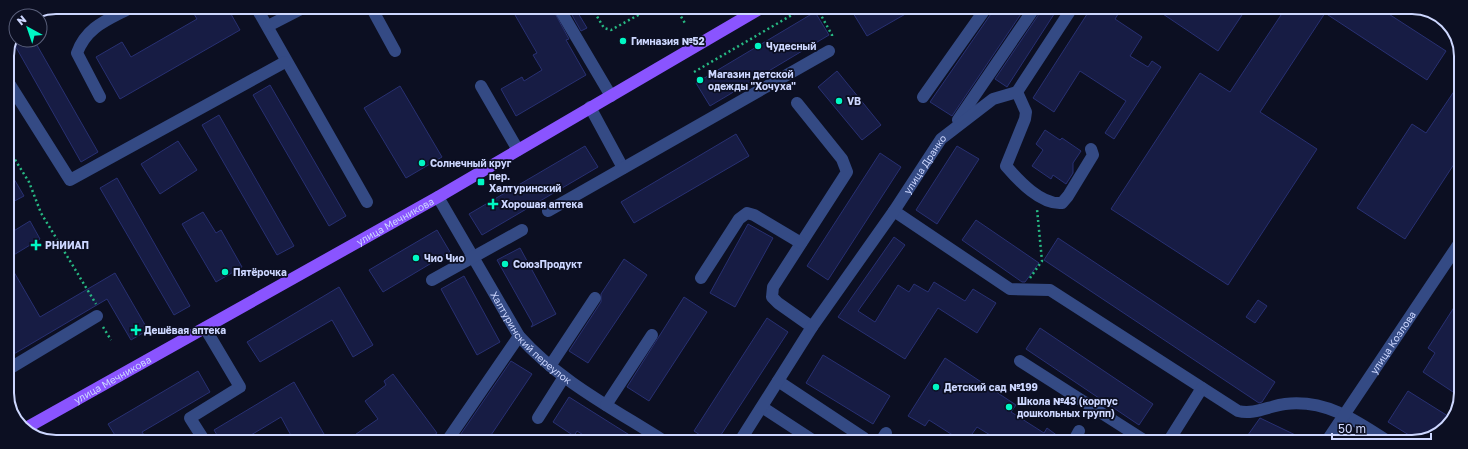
<svg xmlns="http://www.w3.org/2000/svg" width="1468" height="449" viewBox="0 0 1468 449" font-family="'Golos Text',sans-serif">
<style>
.building{fill:#171c44;stroke:#283072}
.lines{fill:none;stroke-linecap:round;stroke-linejoin:round}
.path{stroke:#27b983;stroke-width:2.5;stroke-dasharray:2 3;stroke-linecap:butt}
.minor{stroke:#344a84;stroke-width:12}
.major{stroke:#8a54ff;stroke-width:12}
.poi-dot{fill:#00f8c4;stroke:#0c0f22;stroke-width:1.5}
.labels{text-anchor:middle;dominant-baseline:central;stroke-width:3.5;stroke-linejoin:round;paint-order:stroke}
.poi-label{font-size:10px;font-weight:bold;fill:#cdd7ff;stroke:#0c0f22;text-anchor:start}
.street-label{font-size:10px;fill:#cdd7ff;stroke:#0c0f22}
.rim{fill:none;stroke:#cdd7ff;stroke-width:2}
</style>
<rect width="100%" height="100%" fill="#0c0f22"/>
<path class="building" d="M190,7H227L240,30L120,99L96,57L122,42L131,57L197,19Z
M511,8H552L569,39L566,40L586,75L516,116L501,89L522,77L524,81L542,70L533,55L537,53Z
M568,8H575L587,28L581,31Z
M850,8H916L867,36Z
M995,8H1025L952,116L930,102Z
M1040,8H1058L1007,87L995,79L1039,14Z
M1091,8H1122L1115,19L1142,37L1130,56L1148,67L1152,61L1161,67L1114,139L1105,133L1126,101L1080,71L1054,112L1033,98Z
M1154,8H1236L1246,9L1218,51Z
M1285,9H1381L1446,51L1427,80L1325,13L1260,112L1317,149L1228,285L1111,209L1200,73L1230,92Z
M815,12L829,35L710,106L696,83Z
M14,40H34L98,152L81,162L13,42Z
M837,71L881,125L862,140L818,87Z
M1461,81L1460,155L1405,239L1357,208L1412,124L1426,133Z
M270,85L346,216L329,226L253,95Z
M400,86L442,157L406,178L364,108Z
M219,115L294,246L277,255L202,125Z
M1045,130L1060,140L1062,138L1081,151L1073,163V173L1066,184L1053,175L1051,179L1032,166L1043,150L1036,144Z
M736,134L749,156L634,223L621,202Z
M178,141L197,170L160,194L141,164Z
M585,146L598,167L482,235L469,214Z
M957,146L979,159L937,224L916,210Z
M880,153L901,167L828,280L807,266Z
M7,167L24,196L7,205Z
M117,178L190,306L174,315L100,188Z
M203,212L216,233L221,230L242,267L216,282L182,224Z
M976,220L1039,263L1025,282H1022L962,240Z
M30,221L40,239L7,259V235Z
M748,224L773,238L735,307L710,293Z
M437,230L450,252L383,292L369,270Z
M894,237L905,245L858,311L875,322L898,285L909,292L914,284L928,292L934,282L965,301L973,289L996,303L977,333L938,308L905,359L838,317Z
M1058,238L1275,382L1262,402L1259,403L1044,260Z
M520,248L556,314L531,327L533,324L497,260Z
M624,259L647,275L588,363L569,351L601,302V294Z
M7,260L40,317L115,273L148,330L131,340L107,299L7,358V336L15,332L7,319Z
M464,276L500,342L477,355L441,289Z
M339,287L373,345L353,357L332,320L260,362L247,342Z
M684,297L707,312L649,401L627,387Z
M1460,298V325L1459,396L1423,372L1435,353L1428,348Z
M1258,300L1267,306L1255,323L1246,317Z
M767,318L788,332L717,441H709L694,431Z
M1040,328L1153,404L1139,425L1026,349Z
M823,355L890,396L873,424L806,383Z
M945,358L1016,405L1011,412L1044,433L1047,428L1066,442L1000,441L977,427L967,441H962L929,420L925,426L908,416Z
M511,361L532,374L487,441H456Z
M198,371L210,392L142,432L147,440H118L108,424Z
M393,374L437,433L425,441H346L378,419L365,401L386,385L384,381Z
M294,382L328,441H294L281,417L241,441L220,440L214,430Z
M1408,391L1451,418L1442,432L1417,440L1388,422Z
M569,397L639,441H593L577,431L574,436L553,422Z
M1260,418L1310,442H1243Z"/>
<g class="lines">
<path class="path" d="M592,8L604,28L611,30L651,8
M676,8L686,25
M817,8L832,35V39
M694,72L804,8
M7,147L29,182L41,213L96,304
M1030,278L1042,261L1037,209
M103,327L111,340"/>
<g class="minor">
<path d="M256,7L367,202"/>
<path d="M371,7L395,51"/>
<path d="M559,8L611,96"/>
<path d="M268,26L305,7"/>
<path d="M7,80L70,180L285,62"/>
<path d="M481,86L518,150"/>
<path d="M1017,92L1072,8"/>
<path d="M100,97L77,53C87,26 108,20 132,7"/>
<path d="M923,97L986,8"/>
<path d="M797,103L842,159L847,172L773,287L772,297L778,303L812,327"/>
<path d="M590,107L623,168"/>
<path d="M958,120L1033,10"/>
<path id="s1" d="M438,197L519,336C559,381 614,409 664,441"/>
<path d="M548,211L829,51"/>
<path d="M894,211L1010,289L1050,290L1238,411C1254,415 1269,406 1285,404C1326,399 1357,421 1389,442"/>
<path d="M701,278L739,219L747,213L754,215L801,243"/>
<path d="M432,280L522,230"/>
<path d="M1020,361L1147,442"/>
<path d="M550,366L595,298"/>
<path d="M7,370L97,316"/>
<path d="M778,381L864,438L862,441"/>
<path d="M606,405L652,335"/>
<path d="M762,407L814,441"/>
<path d="M538,418L564,377"/>
<path d="M204,440L190,418L240,387L205,328"/>
<path d="M447,441L519,336"/>
<path id="s2" d="M740,441L812,327L894,211L941,139L993,99L1017,92L1026,112L1025,119L1006,166C1019,181 1041,205 1062,203L1068,196L1093,155L1091,149"/>
<path d="M881,441L886,433"/>
<path d="M1073,442L1079,431"/>
<path d="M1168,442L1202,388"/>
<path id="s3" d="M1326,442L1460,242"/>
</g>
<path class="major" id="s4" d="M26,428L438,197L761,8"/>
</g>
<g class="poi-dot">
<circle cx="623" cy="41" r="4"/>
<circle cx="758" cy="46" r="4"/>
<circle cx="700" cy="80" r="4"/>
<circle cx="839" cy="101" r="4"/>
<circle cx="422" cy="163" r="4"/>
<rect x="477" y="178" width="8" height="8" rx="2"/>
<path d="M491 198h4v4h4v4h-4v4h-4v-4h-4v-4h4z"/>
<path d="M34 239h4v4h4v4h-4v4h-4v-4h-4v-4h4z"/>
<circle cx="416" cy="258" r="4"/>
<circle cx="505" cy="264" r="4"/>
<circle cx="225" cy="272" r="4"/>
<path d="M134 324h4v4h4v4h-4v4h-4v-4h-4v-4h4z"/>
<circle cx="936" cy="387" r="4"/>
<circle cx="1009" cy="407" r="4"/>
</g>
<g class="labels">
<g class="poi-label">
<text x="631" y="41">Гимназия №52</text>
<text x="766" y="46">Чудесный</text>
<text x="708" y="74">Магазин детской<tspan x="708" dy="12">одежды "Хочуха"</tspan></text>
<text x="847" y="101">VB</text>
<text x="430" y="163">Солнечный круг</text>
<text x="489" y="176">пер.<tspan x="489" dy="12">Халтуринский</tspan></text>
<text x="501" y="204">Хорошая аптека</text>
<text x="45" y="245">РНИИАП</text>
<text x="424" y="258">Чио Чио</text>
<text x="513" y="264">СоюзПродукт</text>
<text x="233" y="272">Пятёрочка</text>
<text x="144" y="330">Дешёвая аптека</text>
<text x="944" y="387">Детский сад №199</text>
<text x="1017" y="401">Школа №43 (корпус<tspan x="1017" dy="12">дошкольных групп)</tspan></text>
</g>
<g class="street-label">
<text stroke="none"><textPath href="#s2" startOffset="333">улица Дранко</textPath></text>
<text stroke="none"><textPath href="#s4" startOffset="423">улица Мечникова</textPath></text>
<text stroke="none"><textPath href="#s1" startOffset="170">Халтуринский переулок</textPath></text>
<text stroke="none"><textPath href="#s3" startOffset="120">улица Козлова</textPath></text>
<text stroke="none"><textPath href="#s4" startOffset="99">улица Мечникова</textPath></text>
</g>
</g>
<path d="M0 0H1468V449H0ZM56 14H1412A42 42 0 0 1 1454 56V393A42 42 0 0 1 1412 435H56A42 42 0 0 1 14 393V56A42 42 0 0 1 56 14Z" fill="#0c0f22" fill-rule="evenodd"/>
<path class="rim" d="M56 14H1412A42 42 0 0 1 1454 56V393A42 42 0 0 1 1412 435H56A42 42 0 0 1 14 393V56A42 42 0 0 1 56 14Z"/>
<g transform="translate(28 28) rotate(320)"><circle r="19" fill="#0c0f22" stroke="#595f7a"/>
<path d="M0-3L7 15L0 10L-7 15Z" fill="#00f8c4"/>
<text y="-6" font-size="11" font-weight="bold" text-anchor="middle" fill="#cdd7ff">N</text>
</g>
<path d="M1332 433v6h99v-6" fill="none" stroke="#cdd7ff" stroke-width="2"/>
<text x="1338" y="433" font-size="12" fill="#cdd7ff" stroke="#0c0f22" stroke-width="3" paint-order="stroke">50 m</text>
</svg>
